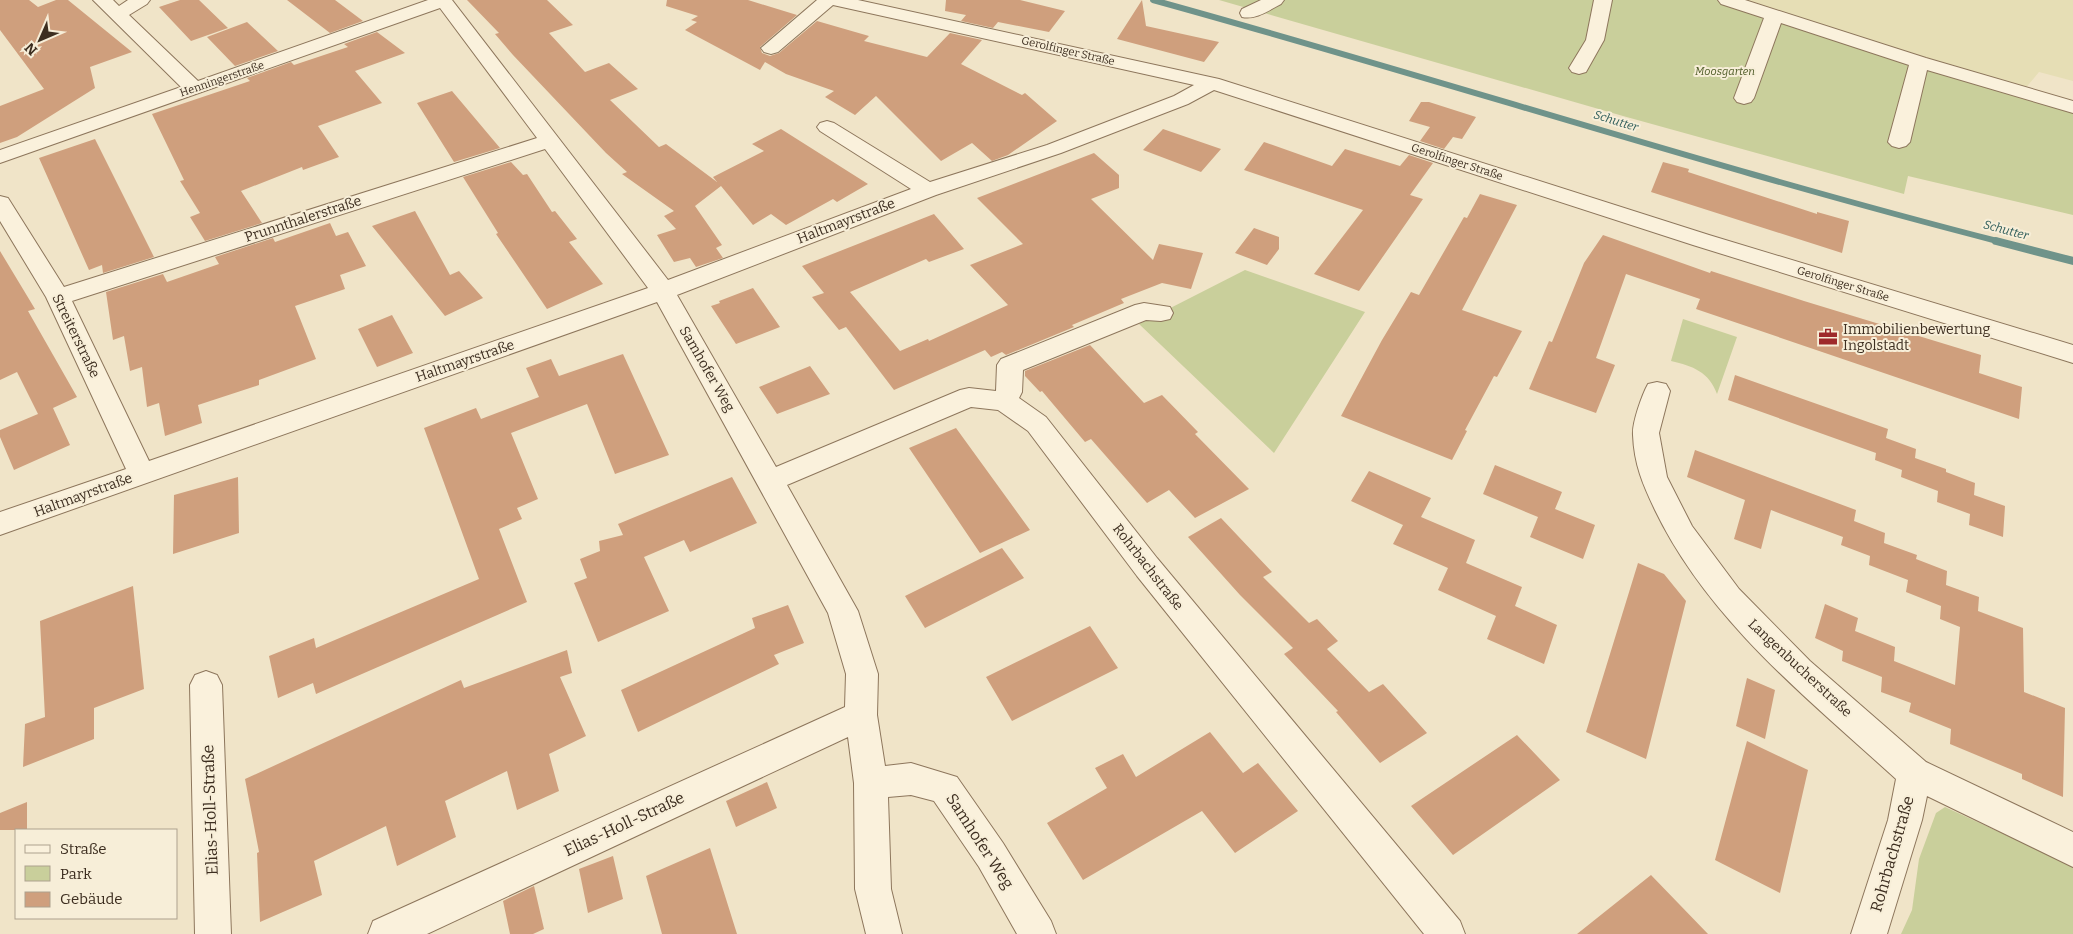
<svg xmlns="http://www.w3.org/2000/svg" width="2073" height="934" viewBox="0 0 2073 934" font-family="Bitter,serif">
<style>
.farmland{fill:#e6deb5}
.green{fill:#c9cf9b}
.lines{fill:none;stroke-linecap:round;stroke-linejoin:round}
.stream-far1{stroke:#6f938a;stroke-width:6}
.stream{stroke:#6f938a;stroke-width:8}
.building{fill:#cf9f7d}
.minor-casing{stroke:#8d765c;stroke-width:2}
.minor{fill:#faf1dc;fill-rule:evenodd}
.labels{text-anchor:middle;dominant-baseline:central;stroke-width:4;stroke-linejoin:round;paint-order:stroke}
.far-street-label{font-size:11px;fill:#3d2e20;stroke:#f7eed8}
.far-park-label{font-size:11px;font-style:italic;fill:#4d5a26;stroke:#f7eed8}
.far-water-label{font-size:12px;font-style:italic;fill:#2f5d5a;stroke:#f7eed8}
.street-label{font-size:14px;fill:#3d2e20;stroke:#f7eed8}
.poi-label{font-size:14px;fill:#3d2e20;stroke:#f7eed8;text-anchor:start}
.near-street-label{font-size:16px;fill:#3d2e20;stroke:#f7eed8}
</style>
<rect width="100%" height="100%" fill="#f0e4c8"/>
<path class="farmland" d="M1735,0H2073V81L2039,72L2024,90Z"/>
<path class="green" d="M1219,0H1734L2073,103V215L1908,176L1904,194L1623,116Z
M1245,270L1365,312L1274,453L1139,324Z
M1683,319L1737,337L1717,394C1709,372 1693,366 1671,361Z
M1945,807L2073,866V934H1901L1912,910L1919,859L1936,813Z"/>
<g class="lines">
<path class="stream-far1" d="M1153,0C1436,78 1716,169 2001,242"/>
<path class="stream" d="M1996,241L2073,261"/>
</g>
<path class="building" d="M0,0H29L38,7L56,0H68L132,52L90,67L95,88L17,137L0,143V106L44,89L0,30Z
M180,0H199L228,28L191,41L159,7Z
M287,0H335L363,21L330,33Z
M467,0H547L573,25L549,33L585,72L609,63L638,89L610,100L659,147L666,144L717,182L713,177L764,151L752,144L781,129L868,184L837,202L833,199L786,225L771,214L753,225L721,186L695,206L722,245L716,248L723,258L696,267L690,258L674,262L657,235L676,229L664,216L674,211L622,174L627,172L606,153L513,55L495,34L499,33Z
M667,0H748L797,15L760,47L762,53L770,56L779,53L817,21L869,36L864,41L927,57L950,33L982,40L961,64L1022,95L1025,93L1057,121L1008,155L992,161L972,143L941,161L876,96L855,115L825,97L834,91L786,74L765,62L760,70L685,30L697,22L691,20L698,16L666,6Z
M946,0H1020L1065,11L1049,32L998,22L993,28L961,21L966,15L945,11Z
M1142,0L1146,26L1219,42L1204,62L1117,39Z
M247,22L278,51L235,66L207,37Z
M377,32L405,53L355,71L382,103L318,126L339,157L303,170L302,167L241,191L262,223L205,241L190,217L200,213L180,181L184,180L152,114L250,81L247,78L291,62L294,65L348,47L344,44Z
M452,91L500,148L454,162L417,103Z
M1421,102H1429L1476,117L1462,139L1453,137L1444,149L1420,141L1430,127L1409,121Z
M1163,129L1221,149L1201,172L1143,150Z
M95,139L154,257L103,273L102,265L89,270L39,158Z
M1264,142L1332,166L1345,149L1400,166L1409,155L1433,163L1410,195L1423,199L1359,291L1314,274L1363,210L1244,170Z
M1094,153L1119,175V188L1091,199L1153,260L1159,244L1203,253L1191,289L1162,283L1121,299L1124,303L1072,325L1074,327L1006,355L1002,352L991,357L985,350L894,390L846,327L839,330L812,297L824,293L802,266L934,214L964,249L929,262L926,259L850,292L900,351L928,339L929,341L1008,305L970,265L1023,244L977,198Z
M511,162L523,175L527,174L552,212L555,211L577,239L569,242L603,284L547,309L496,234L498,233L463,177Z
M1663,162L1689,169L1688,172L1817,214V212L1849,221L1842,253L1651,192Z
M1480,194L1517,205L1462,310L1522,331L1497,377L1494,376L1465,430L1467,431L1452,460L1341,416L1382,340L1411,292L1419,295L1464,217L1467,218Z
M415,211L450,275L459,271L483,298L445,316L372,226Z
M330,223L336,236L348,232L366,266L340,275L345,289L295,306L316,359L259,380V385L198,405L202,423L165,436L159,403L147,407L142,367L130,371L124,336L113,340L106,292L163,274L167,282L219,264L215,257L273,238L275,242Z
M1254,228L1279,237V249L1267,265L1235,253Z
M1603,235L1710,273L1711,271L1804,301L1981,355L1979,373L2022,387L2019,419L1696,309L1700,299L1626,274L1596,358L1615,365L1596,413L1529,389L1549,341L1552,342L1584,263Z
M0,251L35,309L28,311L77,397L53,408L70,445L14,470L0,437V430L38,414L17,372L0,380Z
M753,288L780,327L736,344L711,306L720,303L719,301Z
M392,315L413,353L377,367L358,329Z
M1090,345L1144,403L1162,395L1198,432L1195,434L1249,489L1195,518L1169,490L1147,503L1091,439L1085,442L1042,391L1040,392L1025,376V371Z
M623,354L669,455L615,474L587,404L511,433L538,499L517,508L522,519L499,529L527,602L316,694L313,683L278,698L269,656L314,638L316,648L479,579L424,428L476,408L481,419L539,397L526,368L551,359L559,376Z
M810,366L830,394L777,414L759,387Z
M1735,375L1888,429L1886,438L1916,449L1915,458L1946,469V472L1975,483L1974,495L2005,506L2003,537L1969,525L1970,514L1937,502L1938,491L1901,477L1902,470L1875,460L1876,453L1728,400Z
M956,428L1030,530L980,553L909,448Z
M1695,450L1856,510L1854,521L1885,533L1884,543L1917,555L1916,559L1947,571L1946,585L1979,597L1978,611L2023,628L2024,692L2065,708L2063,797L2022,779V774L1950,744L1951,729L1909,712L1911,703L1881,692L1882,677L1842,661L1843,651L1815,638L1825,604L1858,618L1855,631L1895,647L1894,661L1955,685L1960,627L1940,619L1941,606L1906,592L1908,580L1869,565L1870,556L1841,545L1843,537L1771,510L1761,549L1734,539L1745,500L1687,477Z
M1495,465L1562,492L1555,509L1595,525L1583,559L1530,537L1538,517L1483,494Z
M1369,471L1431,498L1421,517L1475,540L1466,563L1522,587L1515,606L1557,625L1544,664L1487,639L1496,616L1438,590L1448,568L1393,544L1403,525L1351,501Z
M238,477L239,533L173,554L174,495Z
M732,477L757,523L690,552L684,540L644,557L669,611L598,642L574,583L587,578L580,559L600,551L599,541L623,535L618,524Z
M1221,518L1272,572L1263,577L1309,623L1317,619L1338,641L1327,649L1369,692L1383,684L1427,733L1380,763L1336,712L1338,711L1284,654L1293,648L1240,595L1188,537Z
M1002,548L1024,578L925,628L905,596Z
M1638,563L1664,574L1686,601L1646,759L1586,732Z
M133,586L144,689L94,708V739L23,767L25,724L45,717L40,621Z
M788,605L804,643L774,655L779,664L638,732L621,690L755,628L752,618Z
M1090,626L1118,668L1012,721L986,677Z
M567,650L572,673L560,677L586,736L549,754L559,791L517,810L507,771L445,801L456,837L397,866L386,826L314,861L322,895L260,922L257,853L259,852L245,779L461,680L464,688Z
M1747,678L1775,690L1765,739L1736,726Z
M1210,732L1243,773L1258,763L1298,811L1235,853L1202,811L1083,880L1047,823L1107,788L1095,768L1123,754L1136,777Z
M1517,735L1560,780L1453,855L1411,806Z
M1747,741L1808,770L1780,893L1715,860Z
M767,782L777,808L736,827L726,801Z
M27,802V830H0V813Z
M710,848L737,934H662L646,876Z
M613,856L623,899L588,913L579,869Z
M1651,875L1708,934H1577Z
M534,886L544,929L533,934H510L503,901Z"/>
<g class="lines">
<g class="minor-casing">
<path id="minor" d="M93,0H113L119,6L128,0H150L147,4L129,15L198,81L428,0H452L668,280L911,189L820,131L817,127L820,123L827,121L834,123L930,182L1047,145L1174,96L1194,85L833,5L778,52L771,54L764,52L761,48L817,0H858L1219,79L1709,235L2073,345V363L1693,245L1214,90L1188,104L1061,153L936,195L677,295L776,467L960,390L969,388L996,391L997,365L1001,359L1135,305L1144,303L1170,307L1173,313L1170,319L1161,321L1146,320L1023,370L1022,392L1019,398L1046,417L1157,558L1460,921L1465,934H1424L1137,576L1028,431L998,410L971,407L787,485L858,611L878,674L877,715L885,766L911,763L957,777L1003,843L1051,921L1056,934H1017L979,867L934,801L911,795L888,797L891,889L902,934H866L855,889L854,783L848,737L427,934H368L373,921L845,707L846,674L828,613L657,302L0,535V512L126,469L46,297L0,221V196L8,198L64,287L537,138L440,8L0,163V150L181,87ZM545,149L648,288L149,461L72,301Z
M1261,0H1284L1281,4C1269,10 1256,20 1242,17L1240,13L1242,9Z
M1594,0H1612L1604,40L1586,72L1579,74L1572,72L1569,68L1586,40Z
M1718,0H1745L1926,58L2073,101V113L1927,70L1910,142L1906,146L1899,148L1892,146L1888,142L1909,65L1781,23L1754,98L1751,102L1744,104L1737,102L1734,98L1764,18L1721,4Z
M1657,382L1666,384L1670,391L1659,433L1667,477L1692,526L1739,589L1810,661L1926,762L2073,832V867L1927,796L1922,820L1887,934H1851L1888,820L1896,779C1808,699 1708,620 1655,510C1643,485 1634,464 1633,435C1632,423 1642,395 1648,384Z
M206,671L217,675L222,685L231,934H195L190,685L195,675Z"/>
</g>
<use href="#minor" class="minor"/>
</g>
<defs>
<g id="office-bare" transform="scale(1.5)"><path d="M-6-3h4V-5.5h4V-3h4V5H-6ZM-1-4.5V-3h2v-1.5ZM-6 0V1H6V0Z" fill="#9e2a2b" stroke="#f7eed8" stroke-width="2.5" paint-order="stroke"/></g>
</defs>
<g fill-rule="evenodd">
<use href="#office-bare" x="1828" y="337"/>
</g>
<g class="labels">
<g class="far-street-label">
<text transform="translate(1068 51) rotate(13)">Gerolfinger Straße</text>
<text transform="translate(222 79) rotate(-19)">Henningerstraße</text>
<text transform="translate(1457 162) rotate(18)">Gerolfinger Straße</text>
<text transform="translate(1843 284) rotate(17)">Gerolfinger Straße</text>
</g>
<g class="far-park-label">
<text x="1725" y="71">Moosgarten</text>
</g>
<g class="far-water-label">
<text transform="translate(1616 121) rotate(17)">Schutter</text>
<text transform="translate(2006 230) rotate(15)">Schutter</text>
</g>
<g class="street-label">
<text transform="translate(303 219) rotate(-18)">Prunnthalerstraße</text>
<text transform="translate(846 221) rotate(-21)">Haltmayrstraße</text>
<text transform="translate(76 336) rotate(64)">Streiterstraße</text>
<text transform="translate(465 361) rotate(-19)">Haltmayrstraße</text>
<text transform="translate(707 369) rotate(60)">Samhofer Weg</text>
<text transform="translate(83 495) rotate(-20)">Haltmayrstraße</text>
<text transform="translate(1148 567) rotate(52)">Rohrbachstraße</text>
<text transform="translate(1800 668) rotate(43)">Langenbucherstraße</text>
</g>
<g class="poi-label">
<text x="1843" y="329">Immobilienbewertung<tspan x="1843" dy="16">Ingolstadt</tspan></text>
</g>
<g class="near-street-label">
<text transform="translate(210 810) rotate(-92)">Elias-Holl-Straße</text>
<text transform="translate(624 824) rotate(-25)">Elias-Holl-Straße</text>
<text transform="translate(980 841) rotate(57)">Samhofer Weg</text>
<text transform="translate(1892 854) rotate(-74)">Rohrbachstraße</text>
</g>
</g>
<rect x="15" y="829" width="162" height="90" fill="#f7eed8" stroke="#ada18e"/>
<rect x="25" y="845" width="25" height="8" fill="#faf1dc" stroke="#ada18e"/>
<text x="60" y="854" font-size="15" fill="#3d2e20">Straße</text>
<rect x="25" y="866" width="25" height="15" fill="#c9cf9b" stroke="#ada18e"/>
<text x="60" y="879" font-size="15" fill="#3d2e20">Park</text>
<rect x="25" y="892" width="25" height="15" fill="#cf9f7d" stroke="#ada18e"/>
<text x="60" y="904" font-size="15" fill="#3d2e20">Gebäude</text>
<g transform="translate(40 40) rotate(225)" stroke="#f7eed8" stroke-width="4" paint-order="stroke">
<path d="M0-4L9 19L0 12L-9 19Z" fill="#3d2e20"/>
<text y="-8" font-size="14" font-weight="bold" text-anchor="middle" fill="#3d2e20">N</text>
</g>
</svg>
